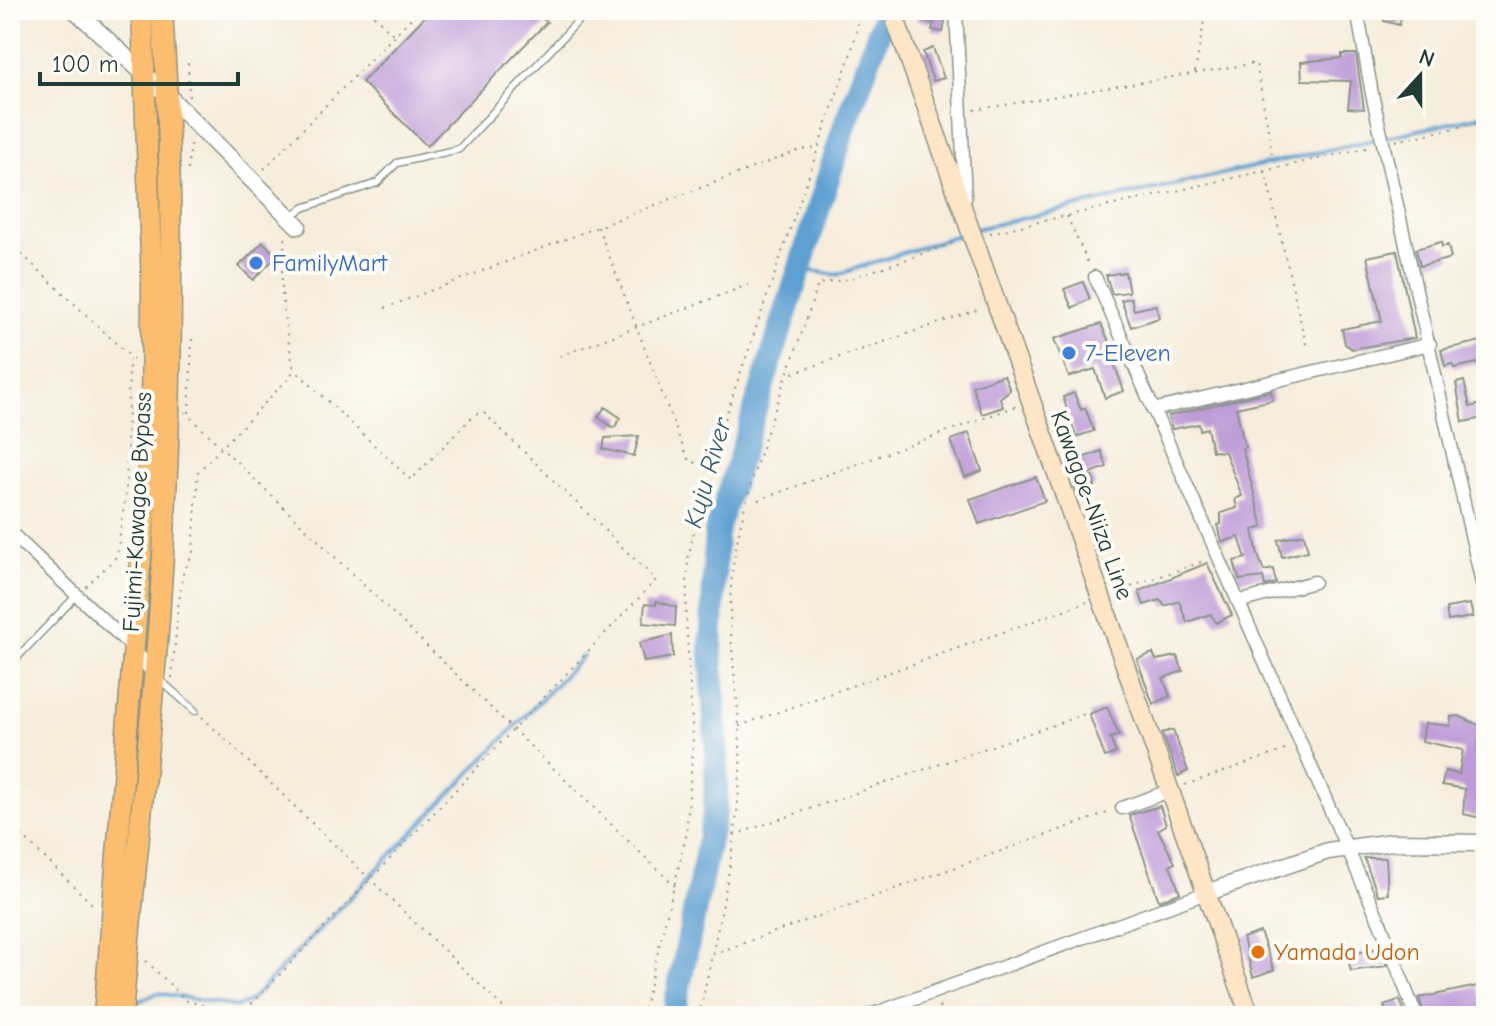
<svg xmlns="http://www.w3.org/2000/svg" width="1496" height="1026" viewBox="0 0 1496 1026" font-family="'Comic Neue',sans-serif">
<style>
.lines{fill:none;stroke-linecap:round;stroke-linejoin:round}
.stream{stroke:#5fa0d2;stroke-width:4}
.river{stroke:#5fa0d2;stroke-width:24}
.building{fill:#be9bd8}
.service-casing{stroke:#8a9588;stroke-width:9}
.minor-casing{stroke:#8a9588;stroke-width:15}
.tertiary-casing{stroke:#8a9588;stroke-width:19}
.secondary-casing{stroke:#8a9588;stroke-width:21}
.trunk-casing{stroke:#8a9588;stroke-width:23}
.path{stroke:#8a9588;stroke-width:2;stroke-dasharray:2 6;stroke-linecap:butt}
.service{stroke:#fff;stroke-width:6}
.minor{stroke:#fff;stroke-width:12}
.tertiary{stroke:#fff;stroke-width:16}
.secondary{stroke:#fee5c5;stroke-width:18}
.trunk{stroke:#fcbd6e;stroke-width:20}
.shop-dot{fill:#3f7fe0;stroke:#fdfcf7;stroke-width:3}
.food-dot{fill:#e8710a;stroke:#fdfcf7;stroke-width:3}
.labels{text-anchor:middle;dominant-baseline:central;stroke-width:8;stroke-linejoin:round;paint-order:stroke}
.shop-label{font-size:24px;fill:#366cbe;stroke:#fdfcf7;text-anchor:start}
.street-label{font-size:24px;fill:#1f3d34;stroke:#fdfcf7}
.food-label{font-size:24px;fill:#c56008;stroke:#fdfcf7;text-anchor:start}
.water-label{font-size:26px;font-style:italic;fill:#35606b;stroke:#fdfcf7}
</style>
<rect width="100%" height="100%" fill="#fdfcf7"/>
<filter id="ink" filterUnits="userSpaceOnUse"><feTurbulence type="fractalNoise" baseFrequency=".0125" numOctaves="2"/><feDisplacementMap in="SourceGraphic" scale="16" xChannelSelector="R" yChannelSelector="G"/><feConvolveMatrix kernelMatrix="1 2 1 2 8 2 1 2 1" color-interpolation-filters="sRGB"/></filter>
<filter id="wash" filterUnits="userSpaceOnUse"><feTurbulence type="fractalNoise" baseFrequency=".006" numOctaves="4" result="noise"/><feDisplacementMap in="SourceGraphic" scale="32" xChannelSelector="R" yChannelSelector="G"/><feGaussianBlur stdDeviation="1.8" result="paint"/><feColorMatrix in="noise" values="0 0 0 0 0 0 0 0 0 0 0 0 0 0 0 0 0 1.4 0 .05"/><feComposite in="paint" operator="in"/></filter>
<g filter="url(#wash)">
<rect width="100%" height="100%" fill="#f6eddb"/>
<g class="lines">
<path class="stream" d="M975,229L1486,115
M801,269L836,275L967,232
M130,1005L158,993L237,1007L250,1001L583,656"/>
<path class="river" d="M673,1016L715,811L717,755L711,651L716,533L846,122L887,10"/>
</g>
<g id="blocks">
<path class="building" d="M431,10H533L547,22L427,146L362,82Z
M919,10H947L943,32L932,30L934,23L917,20Z
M1387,10H1403L1399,25L1384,21Z
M933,48L944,78L933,81L923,52Z
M1342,54H1356L1364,109L1348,108L1351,81L1302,80L1301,62L1342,58Z
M263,242L277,256L253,280L239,266Z
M1441,242L1442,247L1448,245L1451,258L1420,266L1416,249Z
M1397,251L1415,338L1352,349L1345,344L1342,329L1382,321L1367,257Z
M1125,272L1129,292L1112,294L1106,275Z
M1083,282L1090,299L1072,308L1064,289Z
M1131,298L1134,310L1156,305L1159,318L1131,327L1121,300Z
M1101,324L1118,361L1114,363L1124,391L1105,398L1095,369L1069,377L1054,339Z
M1486,340V381L1483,382L1477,363L1454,368L1452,364L1445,366L1441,350Z
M1004,375L1010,390L1000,398L1003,407L982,414L972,386Z
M1464,381L1470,407L1481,404L1484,418L1463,422L1456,383Z
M1271,391L1273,400L1236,408L1245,447L1242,448L1263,527L1253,530L1258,555L1264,571L1273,569L1276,583L1265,586L1263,577L1239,580L1234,561L1246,558L1239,537L1222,542L1218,525L1221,524V513L1237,508L1235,499L1242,496L1225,452L1212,451L1207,428L1200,430L1199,424L1172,429L1168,416Z
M1074,393L1081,410L1085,408L1094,431L1076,437L1063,397Z
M605,407L621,418L614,428L598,417Z
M969,433L982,471L965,477L951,440Z
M639,436L634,456L603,449L605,438Z
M1101,451L1107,467L1083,476L1077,460Z
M1092,476L1095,486L1077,493L1073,483Z
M1036,477L1045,501L979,524L970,499Z
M1304,534L1308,551L1282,557L1278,540Z
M1207,563L1232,615L1216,623L1211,614L1187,622L1179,601L1165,606L1160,600L1144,605L1139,591Z
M656,601L676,607L675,626L643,623L645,604L656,605Z
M1470,604L1473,617L1448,621L1446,608Z
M672,635L673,657L644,662L639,643Z
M1153,653L1156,660L1177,656L1183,671L1163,678L1170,696L1153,704L1137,659Z
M1107,707L1119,735L1110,738L1116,753L1105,757L1089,714Z
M1459,716L1481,726L1477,754L1486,756L1482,800H1486V819L1463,814L1465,789L1442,785L1445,771L1459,774L1463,750L1422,741L1425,723L1450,726L1451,717Z
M1173,730L1188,771L1178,776L1162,733Z
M1160,806L1166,825L1158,830L1175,863L1170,865L1180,893L1159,901L1129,815Z
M1364,858H1386L1388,894L1378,895Z
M1260,932L1274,970L1253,977L1243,938Z
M1380,948L1387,966L1351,971L1347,955Z
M1478,986L1486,1016H1425L1419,998Z
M1400,1000L1406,1016H1388L1384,1006Z"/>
</g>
</g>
<g filter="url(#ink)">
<use href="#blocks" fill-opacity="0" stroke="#8a9588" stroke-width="2"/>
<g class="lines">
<g class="service-casing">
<path id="service" d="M290,217L303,208L377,183L397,163L459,149L588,10
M10,665L76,596
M159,679L195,711"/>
</g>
<g class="minor-casing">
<path id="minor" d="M956,10L965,199
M1357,10L1372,94L1486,601
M10,16L16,10
M1095,277L1381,925L1416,1016
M1153,410L1430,344
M10,532L134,649L154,675
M1238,602L1314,582
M1122,808L1169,791
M868,1016L1206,893"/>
</g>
<g class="tertiary-casing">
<path id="tertiary" d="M75,10L168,96L298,226
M1206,893L1328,851L1392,842L1486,843"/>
</g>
<g class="secondary-casing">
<path id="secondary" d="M892,10L1250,1016"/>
</g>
<g class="trunk-casing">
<path id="trunk" d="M104,1016L151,433L152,287L142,10
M122,1016C133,884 149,752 159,619C173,416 176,213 162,10"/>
</g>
<path class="path" d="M368,10L393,34
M1195,72L1206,10
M189,97L188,63L192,61
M974,110L1256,63L1273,157
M1396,141L1486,121
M264,169L419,10
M188,170L191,141
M1265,171L1307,348
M1067,216L1089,265
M598,227L687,458L706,469
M990,233L1370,147
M10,243L136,362
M385,308L800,150L817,148
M560,356L748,285
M793,373L980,309
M185,412L675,886
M189,413L192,339
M758,500L1017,406
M86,587L117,556L126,490L129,359
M1116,592L1204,561
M177,614L183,574L193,552L198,472L290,377L294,369C284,323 277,283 286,236
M172,678L177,621
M202,717L512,1016
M739,726L1087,602
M1185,785L1288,749
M10,824L95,907
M734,835L1085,714
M713,954L1110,812
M146,961L187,1001L241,1015L656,580L484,413L475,414L411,480L294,369
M939,1006L943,1016
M642,1016L686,837L693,744L686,616L688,559L707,470L852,50L861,10
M699,1016C716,935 737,853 740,770C742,705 725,640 732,575C743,479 789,377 818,284L849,279L957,242"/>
<use href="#service" class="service"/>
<use href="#minor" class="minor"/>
<use href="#tertiary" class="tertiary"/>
<use href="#secondary" class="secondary"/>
<use href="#trunk" class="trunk"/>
</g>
</g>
<g class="shop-dot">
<circle cx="256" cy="263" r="8"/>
<circle cx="1069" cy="353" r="8"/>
</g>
<circle class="food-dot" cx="1258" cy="952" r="8"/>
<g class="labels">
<g class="shop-label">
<text x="272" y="263">FamilyMart</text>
<text x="1085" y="353">7-Eleven</text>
</g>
<g class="street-label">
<text transform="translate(1092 505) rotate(70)">Kawagoe-Niiza Line</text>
<text transform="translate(137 512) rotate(-87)">Fujimi-Kawagoe Bypass</text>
</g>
<g class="food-label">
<text x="1274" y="952">Yamada Udon</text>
</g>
<g class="water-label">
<text transform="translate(708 473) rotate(-74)">Kuju River</text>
</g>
</g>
<rect width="1496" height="1026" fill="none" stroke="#fdfcf7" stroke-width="40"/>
<g transform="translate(1420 76) rotate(21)" stroke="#fdfcf7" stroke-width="6" paint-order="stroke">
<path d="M0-6L14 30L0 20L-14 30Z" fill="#1f3d34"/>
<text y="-12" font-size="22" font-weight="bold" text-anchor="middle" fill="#1f3d34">N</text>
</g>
<path d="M40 72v12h198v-12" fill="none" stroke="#1f3d34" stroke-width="4"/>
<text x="52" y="72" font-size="24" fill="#1f3d34" stroke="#fdfcf7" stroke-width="6" paint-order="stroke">100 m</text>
</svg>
